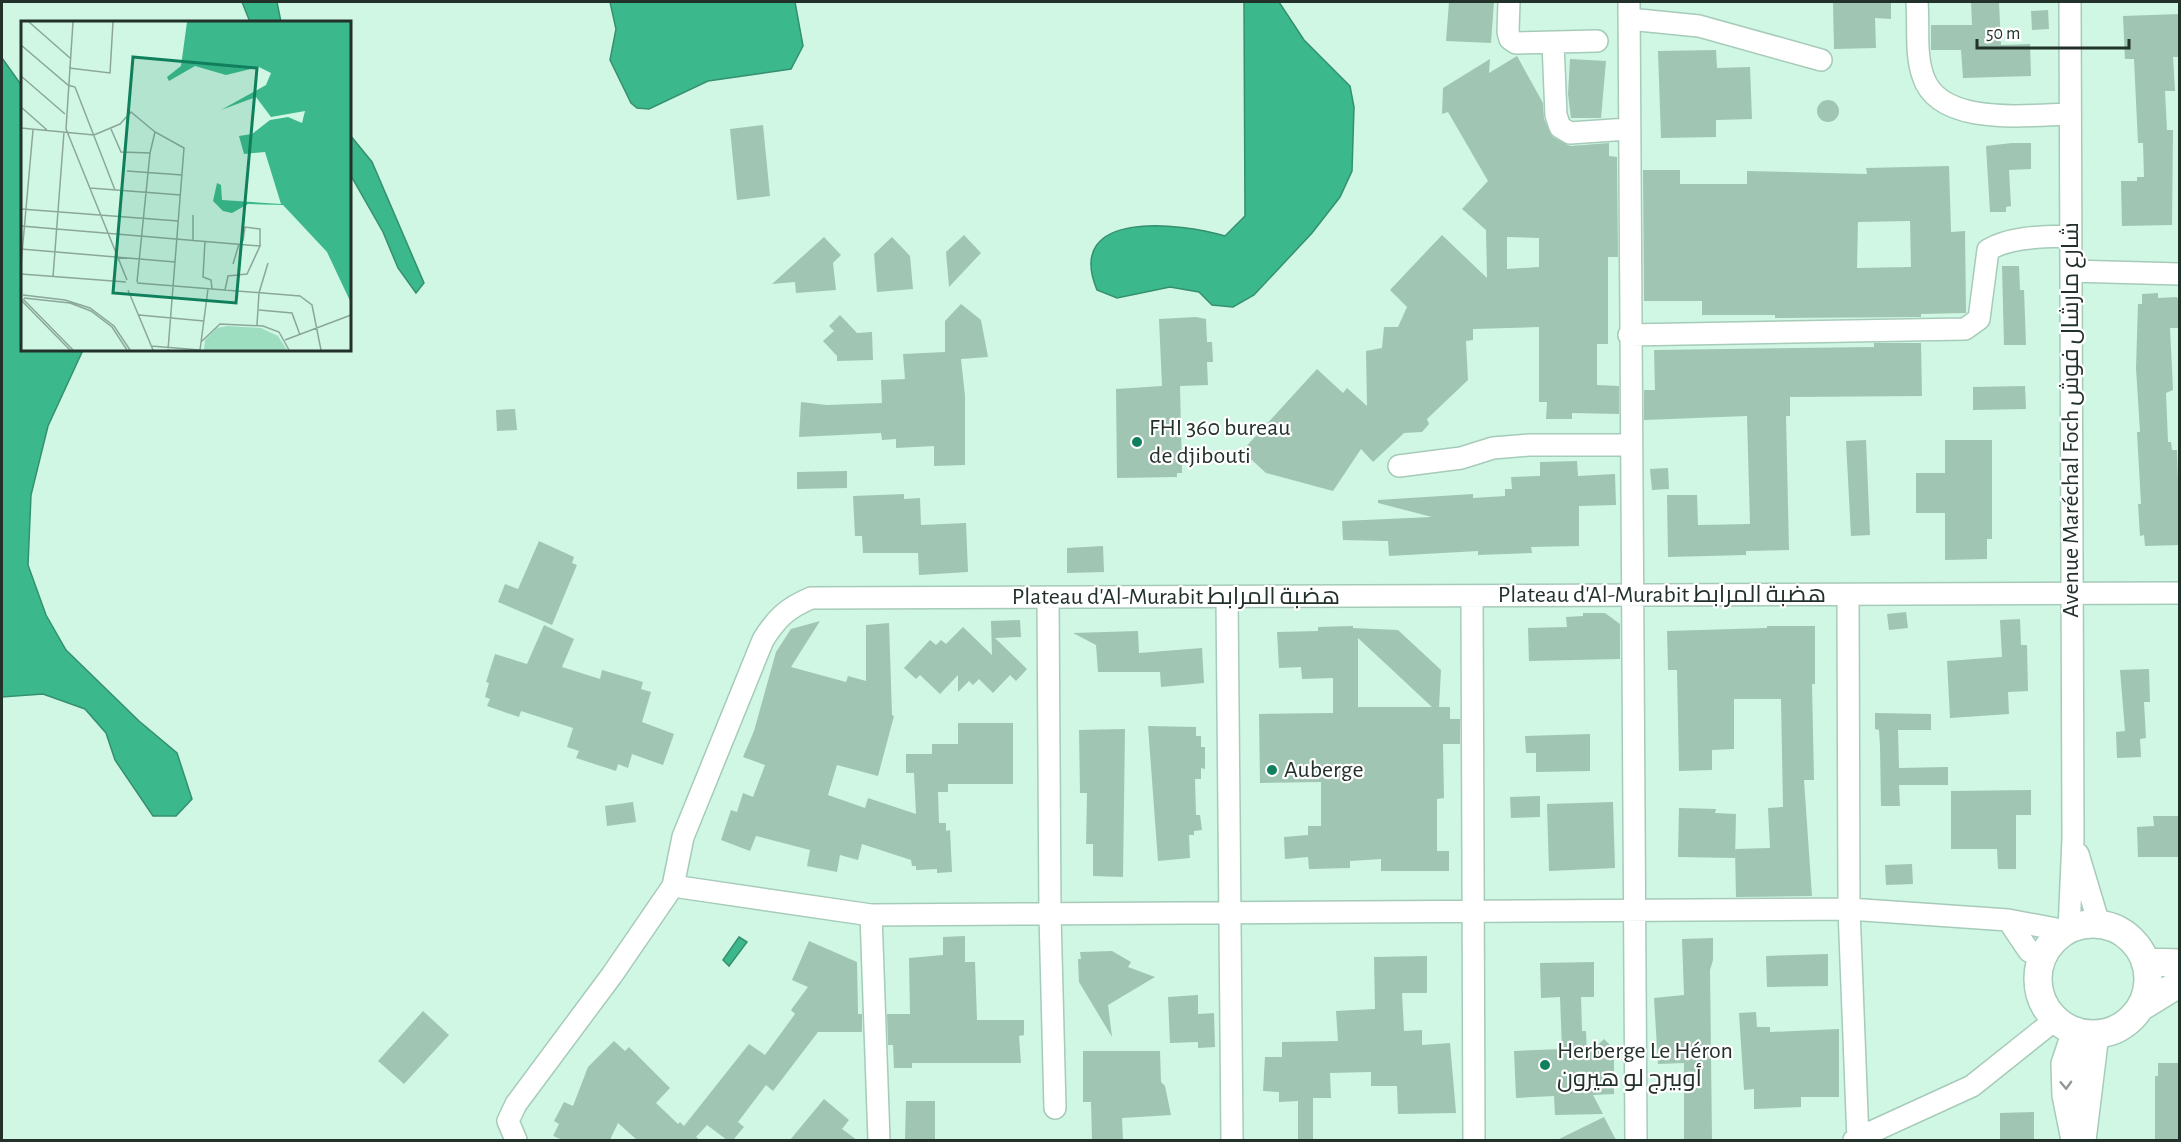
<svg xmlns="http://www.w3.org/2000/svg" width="2181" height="1142" viewBox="0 0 2181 1142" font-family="'Alegreya Sans',Cairo,sans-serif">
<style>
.water{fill:#3cb98c;stroke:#34906f;stroke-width:1.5}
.building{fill:#a0c5b3;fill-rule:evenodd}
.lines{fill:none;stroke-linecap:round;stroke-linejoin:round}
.minor-casing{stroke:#a6cbb9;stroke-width:24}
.major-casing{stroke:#a6cbb9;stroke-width:30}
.minor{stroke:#fff;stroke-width:21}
.major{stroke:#fff;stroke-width:27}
.oneway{stroke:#919895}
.poi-dot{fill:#0f7f5c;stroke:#fff;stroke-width:2}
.labels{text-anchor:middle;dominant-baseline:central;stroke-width:4.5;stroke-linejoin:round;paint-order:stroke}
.street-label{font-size:24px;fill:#23312b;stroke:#fff}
.poi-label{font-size:24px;fill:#23312b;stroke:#fff;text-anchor:start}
.inset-road{fill:none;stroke:#8ba79a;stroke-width:1.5}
.view{fill:#0f7f5c;fill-opacity:0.15;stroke:#0f7f5c;stroke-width:3}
.inset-edge{fill:none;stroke:#23312b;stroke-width:3}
</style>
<rect width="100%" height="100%" fill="#d0f6e4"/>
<path class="water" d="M242,2H277L281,22H250Z
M610,2H795L803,46L791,69L708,81L649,109L637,108L631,103L610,60L616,29Z
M1244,2H1279L1304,40L1350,86L1354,107L1352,171L1340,197L1312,233L1254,295L1233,307L1212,305L1199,292L1170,287L1117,298L1097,290C1063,208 1182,223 1225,236L1245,216Z
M2,58L22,86V350H83L48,426L31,495L28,565L46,615L66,650L139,721L177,753L192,799L176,816H153L115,760L106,733L85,709L43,694L2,697Z
M350,135L372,162L424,283L416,293L398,268L383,232L350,174Z
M739,937L747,942L729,966L723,960Z"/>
<path class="building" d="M1449,2H1494L1491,43L1446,41Z
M1833,2H1891V19L1875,18L1876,48L1834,49Z
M1971,2H1999L2001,45L2030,44L2031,76L1963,78L1961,50H1931V25H1972Z
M2048,10L2049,29L2032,30L2031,11Z
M2180,14V57H2173L2175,91H2165L2167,130H2173L2172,225L2122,226L2121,181H2137V177H2144L2143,143H2138L2134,59H2125L2123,16Z
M1716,50L1717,68L1750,67L1752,119L1716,120V137L1661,138L1658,51Z
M1517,56L1543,103L1544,119L1553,137L1570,146L1609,143V156L1617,157L1618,257H1608V344H1597V385L1619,386V414L1572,413V419H1546L1547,402H1539V327L1473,329V340L1466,341L1468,380L1427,419L1429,424L1422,432L1404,433L1373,462L1361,449L1333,491L1266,473L1242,451L1317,369L1343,393L1347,388L1367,406L1366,351L1382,348L1384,327H1398L1407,307L1390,290L1442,235L1487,278L1486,230L1462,209L1488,181L1448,112L1442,114L1443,88L1490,59L1489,73ZM1507,237L1539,238V267L1507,269Z
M1570,59L1606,61L1601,118H1571L1568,94Z
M1817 111a11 11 0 1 1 22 0a11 11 0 1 1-22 0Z
M763,125L770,196L737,200L730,129Z
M2012,143H2031V169L2009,170L2011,206L2006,207V212H1990L1986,146Z
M1949,166L1951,232L1965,231L1966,313L1921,314V317L1775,318V315H1702V301H1644L1643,170H1680V184H1747V171L1867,174L1866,168ZM1910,221L1911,267L1857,268L1858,222Z
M964,235L981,253L949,287L946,252Z
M824,237L841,255L833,263L836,290L796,293L795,282L772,284Z
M892,237L910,256L913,289L877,292L874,254Z
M2002,266H2019L2020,290H2024L2026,345H2004Z
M2158,293V298L2177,297L2180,304V328H2170L2173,390L2166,393L2168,442H2171L2172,450H2177L2180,545L2145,546L2144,535L2140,536L2138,504H2141L2137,432H2140L2136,368L2138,304H2142V294Z
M961,304L981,320L988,357L961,359L965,396V465L934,466V446L896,448V439L882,440L881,433L799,437L801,402L827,405L882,403L881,380L905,379L903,354L945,352V321Z
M840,315L857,333L872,332L873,360L837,361V356L823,341L834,331L829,326Z
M1196,317L1206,319L1207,342H1212L1213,362H1207L1208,385L1180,386L1182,473H1177V477L1117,478L1116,389L1162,386L1159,319Z
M1874,343H1921L1922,396L1790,397V416H1786L1789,550L1746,551V555L1668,557L1667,495H1697L1698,525L1750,524L1747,416L1644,420V390H1655L1654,350L1874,347Z
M2025,386L2026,409L1973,410V387Z
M515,409L517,430L497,431L496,410Z
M1866,440L1870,535L1851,536L1846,441Z
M1945,440H1992V539H1987V559L1945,560V513H1916V473H1945Z
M1577,461L1578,476L1615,474L1616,505L1579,506V546L1531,547L1532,553L1478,555V551L1389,556L1388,541L1343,540L1342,521L1432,517L1378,503V500L1473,494V498L1505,496V489H1512L1511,477L1540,476V462Z
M1668,468L1669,489L1652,490L1650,469Z
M847,471V488L797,489V472Z
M904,494V499L920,498L921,525L966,523L968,572L919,575L918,553H863L862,536H855L853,496Z
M539,541L574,557L572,563L577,565L552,625L498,602L505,584L518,589Z
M1103,546L1104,572L1067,573V548Z
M1906,612L1908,628L1889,630L1887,614Z
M1583,613H1605L1620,624V659L1529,661L1528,628L1567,627L1566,617L1583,616Z
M2020,619L2021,645H2027L2028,691L2008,692L2009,714L1950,718L1947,661L2002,657L2000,620Z
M1020,620L1021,637L995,638L1027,669L1016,681L1010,675L993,693L979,679L973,685L969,681L958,692V675L940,694L920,675L916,679L904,668L930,640L936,645L941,640L946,644L963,627L992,655L991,621Z
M820,621L791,667L846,682L848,676L866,681V625L889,623L892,715L894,716L878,776L837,765L828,795L865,808L868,798L916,814L914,773H906V754H932V744H958V723H1013V784H948V792H938L939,823H946V831L950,830L952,872L937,873V869L916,870V866H912L911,860L862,844L858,860L840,855L837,872L807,866L810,850L756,836L750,851L721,840L731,810L737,812L743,793L753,797L765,765L743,757L754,731L776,652L791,629Z
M544,625L574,639L562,667L600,679L602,670L643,682L641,689L651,692L642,722L674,734L663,765L632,754L628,768L618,764L616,771L576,758L579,751L567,747L573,728L521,711L519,717L487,706L490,699L485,697L489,683L486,682L495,654L527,664Z
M1353,626V628L1398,630L1441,670L1439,707H1450V719H1460V744H1443L1444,798L1437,799V851H1449V871H1381V859L1350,861V868L1309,869L1308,857L1285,859L1284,837L1308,835V826H1321V782L1260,783L1259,714L1333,713V678L1302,679L1301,667L1279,668L1277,632L1318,631V627ZM1358,638L1432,707H1358Z
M1767,626H1815V684H1812L1814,780H1804L1812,896L1736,897L1735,849L1770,848L1768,808L1783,807L1781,699H1734V749L1712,750V770L1679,771L1677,670H1668L1667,631L1767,628Z
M1138,631L1139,653L1202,648L1204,683L1161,687L1160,672H1098L1096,645L1073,633Z
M2149,669L2150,702H2144L2146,738L2140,739L2141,757L2117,758L2116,732L2125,731L2120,670Z
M1875,713L1931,714V730H1898L1899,768L1948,767V785H1899L1900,806H1881L1880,746L1879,730L1875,729Z
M1148,726L1196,727V736H1201V747H1205V769L1201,768V779H1195L1196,815H1200L1202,830L1194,831V835H1189L1190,858L1158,861Z
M1125,729L1123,877L1093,876V844H1086L1087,793H1080L1079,730Z
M1590,734V771L1536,772V753H1526L1525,736Z
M2031,790V815H2016V869H1998L1997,849H1951V791Z
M1540,796V817L1511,818L1510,797Z
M633,802L636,822L607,826L605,806Z
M1613,802L1615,868L1549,871L1547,804Z
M1679,808L1716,809L1715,813L1736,814L1735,858L1678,857Z
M2153,816H2178L2180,857H2138L2137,827L2154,826Z
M1912,864L1913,884L1886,885L1885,865Z
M965,936V962H975L977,1020H1024V1035L1019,1036L1021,1063H912V1068H894L893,1045H888L887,1014H910L909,958L943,955V937Z
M1713,938V960L1710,970L1712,1140H1684V1063L1658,1064L1654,998L1684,995L1682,939Z
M809,941L857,962L858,1014H862V1032H818L773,1091L766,1085L738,1122L744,1127L733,1140H727L707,1125L696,1137L700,1140H637L618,1123L610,1140H563L553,1136L559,1124L554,1121L564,1102L573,1106L588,1067L614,1041L625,1051L629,1047L670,1088L656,1103L678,1124L680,1122L684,1126L749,1044L765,1055L795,1014L791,1010L808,987L792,980Z
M1112,951L1131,962L1128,967L1155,977L1108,1005L1112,1037L1079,982L1078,959H1081L1080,952Z
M1828,954V986L1767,987L1766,956Z
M1427,956V993H1402L1404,1031L1422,1030V1045L1450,1043L1456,1113L1398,1114L1397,1086H1371V1072L1330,1073L1331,1098H1313V1140H1298V1101L1279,1102V1092L1263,1091L1265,1057H1282V1042L1338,1041L1336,1011L1375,1009L1374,957Z
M1594,962V997H1581L1582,1031H1586L1587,1055L1604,1039L1614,1049V1094L1593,1095L1603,1114L1555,1115L1554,1096L1516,1098L1514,1051L1562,1049L1560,997L1541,998L1540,963Z
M1198,995V1014L1214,1013L1215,1047L1198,1048V1042L1170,1043L1168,997Z
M423,1011L449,1035L404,1084L378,1061Z
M1756,1012L1757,1027H1770V1032L1839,1029V1097H1801V1107L1754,1109V1089L1744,1090L1739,1013Z
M1083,1051H1160L1161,1082L1165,1086L1171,1115L1122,1118L1123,1140H1092L1091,1102H1083Z
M2158,1063H2180V1140H2155V1076H2158Z
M824,1099L849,1120L842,1129L857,1140H790Z
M906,1101H935V1140H905Z
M2034,1112V1140H2000V1113Z
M1604,1117L1616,1140H1557Z"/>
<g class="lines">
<g class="minor-casing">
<path id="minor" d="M1509,2L1508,32L1510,39L1516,43L1597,41
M1629,2L1636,1140
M1917,2C1919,25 1915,54 1923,76C1939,127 2028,115 2070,114
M1629,19L1699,26L1821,60
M1553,43L1556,115L1560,127L1570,133L1628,129
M2071,271L2180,274
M1629,335L1965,329L1979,319L1988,250C2011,236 2044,237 2071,236
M1399,466L1461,458L1493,448L1529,445H1629
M1848,595L1849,909L1858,1140
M1472,596L1474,1140
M1048,597L1050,915L1055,1108
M1227,597L1232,1140
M2078,854L2099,924
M673,886L871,915
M2008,920L2029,951L2043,958
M2069,930L2073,839L2070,2
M516,1140L508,1121L516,1104L612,975L673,886L683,837L763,640C776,619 787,608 811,598L2180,593
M879,1140L871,915L1849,909L2008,920L2067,931
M1854,1140L1972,1086L2056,1019"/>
</g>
<g class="major-casing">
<path id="major" d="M2038 979a55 55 0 1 1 110 0a55 55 0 1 1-110 0Z
M2145,962L2180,963
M2141,1007L2180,983
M2075,1140L2066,1095L2065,1064L2076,1031
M2082,1140L2095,1034"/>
</g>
<use href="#minor" class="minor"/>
<use href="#major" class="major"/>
</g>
<defs><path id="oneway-chevron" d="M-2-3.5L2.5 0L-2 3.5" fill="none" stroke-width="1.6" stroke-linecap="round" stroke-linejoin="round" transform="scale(1.5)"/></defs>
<use class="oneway" href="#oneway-chevron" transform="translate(2066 1085) rotate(88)"/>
<g class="poi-dot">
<circle cx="1137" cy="442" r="6"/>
<circle cx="1272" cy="770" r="6"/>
<circle cx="1545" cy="1065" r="6"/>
</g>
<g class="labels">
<g class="street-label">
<text transform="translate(2071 420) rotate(-90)">Avenue Maréchal Foch شارع مارشال فوش</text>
<text x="1662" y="595">Plateau d'Al-Murabit هضبة المرابط</text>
<text x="1176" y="597">Plateau d'Al-Murabit هضبة المرابط</text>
</g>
<g class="poi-label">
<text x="1149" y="428">FHI 360 bureau<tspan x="1149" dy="28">de djibouti</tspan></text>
<text x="1284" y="770">Auberge</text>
<text x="1557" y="1051">Herberge Le Héron<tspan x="1557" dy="28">أوبيرج لو هيرون</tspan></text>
</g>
</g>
<g transform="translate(21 21)">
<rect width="330" height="330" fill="#d0f6e4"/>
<path d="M206,305L240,307L257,315L266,329H183L184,319L196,307Z" fill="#9ddec0"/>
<path d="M166,1H330V282L306,231L262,184L227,183L211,192L202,190L192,180L196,162L200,164L201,179L260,183L244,131L223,133L218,115L231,113L249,99L267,96L281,102L284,90L250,96L235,76L200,89L245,64L250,52L238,46L205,54L174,45L148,60L146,56L160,45Z" fill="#3cb98c"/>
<path class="inset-road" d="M8,1L49,37M52,1L45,108L106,259M0,24L47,64L54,66L94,169M48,47L89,52L92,1M0,55L44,93M0,86L26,109M0,107L73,114L99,103L110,91L134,111L163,127L147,329M90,108L100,131L129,132L116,261M129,132L134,111M106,150L161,154M69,167L160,174M0,188L157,200M172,194V219M0,205L239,225L226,253L207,255L204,269M184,220L182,256L190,259L191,268M222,220L224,206L239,208V225M0,228L154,241M212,243L218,223M0,244L12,109M0,253L105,261M32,256L43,111M116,262L279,275L291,284L300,329M107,269L132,329M2,274L44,279L69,287L93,305L109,329M3,277L49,282L70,290L91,306L106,329M2,278L52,329M0,279L49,329M238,289L271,292L279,314M118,294L183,300M236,304L238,272L247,242M264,319L330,294M180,321L199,303L242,305L258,311L268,329M130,325L179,329M179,329L187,268"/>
<path class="view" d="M112,36L236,47L215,282L92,272Z"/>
<rect width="330" height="330" class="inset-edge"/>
</g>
<rect width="2181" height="1142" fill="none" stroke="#23312b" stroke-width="6"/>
<path d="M1977 39v9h152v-9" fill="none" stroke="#23312b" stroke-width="3"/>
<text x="1986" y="39" font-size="18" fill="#23312b" stroke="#ffffff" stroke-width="4.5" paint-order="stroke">50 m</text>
</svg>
